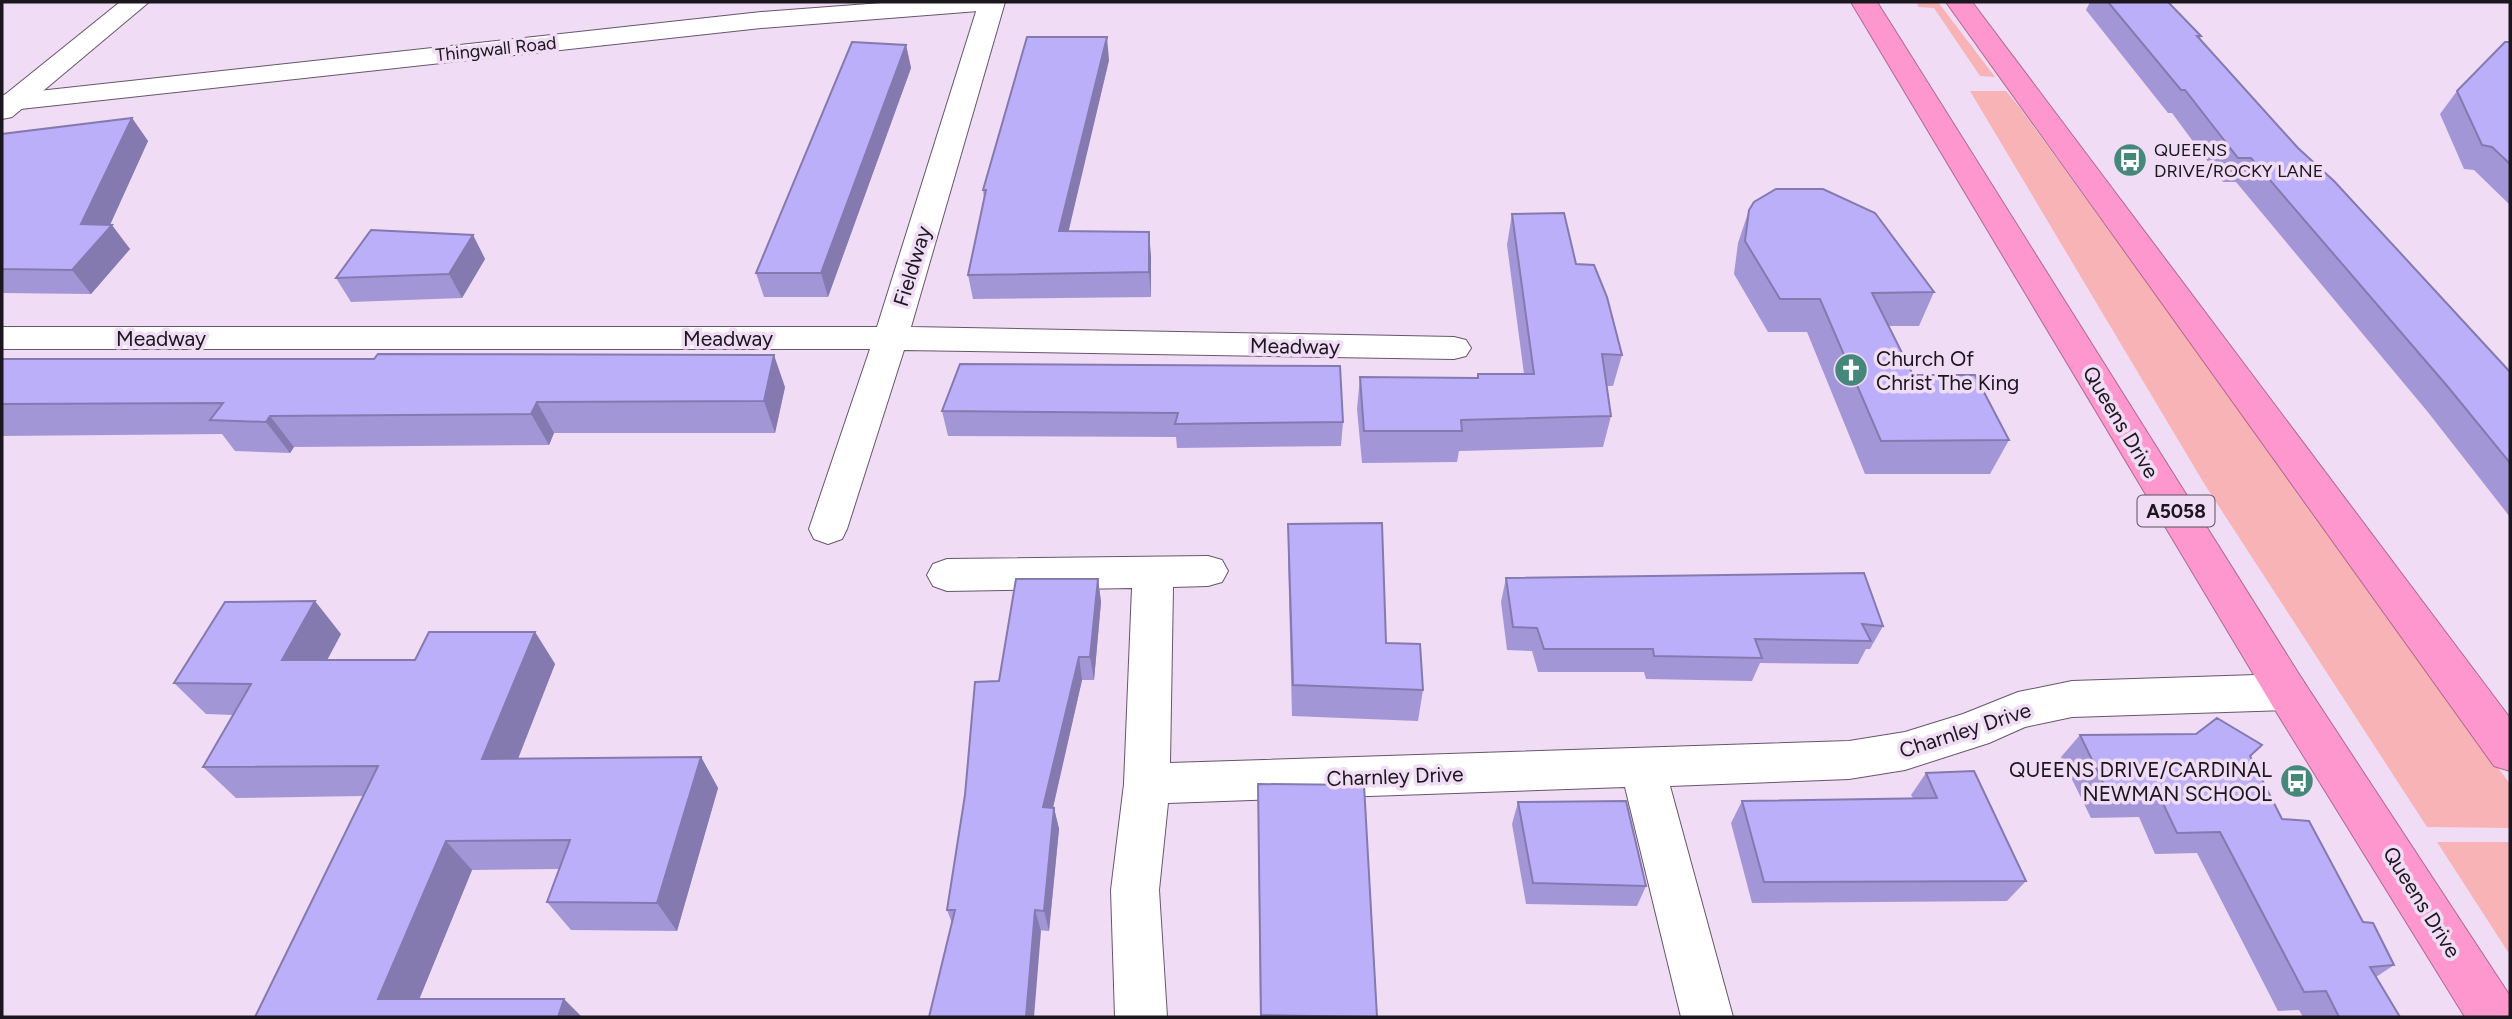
<svg xmlns="http://www.w3.org/2000/svg" width="2512" height="1019" viewBox="0 0 2512 1019" font-family="Figtree,sans-serif">
<style>
.green{fill:#f8b3b7}
.lines{fill:none;stroke-linecap:round;stroke-linejoin:round}
.street-casing{stroke:#67566b;stroke-width:2}
.secondary-casing{stroke:#67566b;stroke-width:2}
.highway-casing{stroke:#ae6a90;stroke-width:2}
.street{fill:#fff;fill-rule:evenodd}
.secondary{fill:#fff;fill-rule:evenodd}
.highway{fill:#fd97cd;fill-rule:evenodd}
.wall{fill:#a296d7}
.shaded-wall{fill:#847aaf}
.building{fill:#bcaffa;stroke:#847aaf;stroke-width:2}
.labels{text-anchor:middle;dominant-baseline:central;stroke-width:7;stroke-linejoin:round;paint-order:stroke}
.far-street-label{font-size:18px;fill:#1c161e;stroke:#f0dcf4}
.far-poi-label{font-size:18px;fill:#1c161e;stroke:#f0dcf4;text-anchor:start}
.shield{fill:#f0dcf4;stroke:#5c515e;stroke-width:2}
.shield-label{font-size:19px;font-weight:bold;fill:#1c161e}
.street-label{font-size:21px;fill:#1c161e;stroke:#f0dcf4}
.poi-label{font-size:21px;fill:#1c161e;stroke:#f0dcf4;text-anchor:start}
</style>
<rect width="100%" height="100%" fill="#f0dcf4"/>
<path class="green" d="M1917,2H1938L1995,77L1980,76L1934,8L1918,7Z
M1970,91H2006L2020,108L2510,784V828L2427,827L2205,485Z
M2437,842H2510V955Z"/>
<g class="lines">
<g class="street-casing">
<path id="street" d="M120,2H149L12,117L2,119V97Z
M979,2H1005L911,327L1454,337L1466,340L1471,348L1466,356L1454,359L904,350L847,529L842,539L828,544L814,539L809,529L870,349H2V327H877Z
M1208,556L1222,560L1228,571L1222,582L1208,586L1173,587L1170,763L1849,741L1905,732L1963,714L2018,692L2072,681L2287,674L2302,679L2309,692L2302,705L2287,710L2072,717L2025,727L1989,743L1905,770L1849,779L1670,786L1733,1017H1681L1625,787L1168,803L1159,890L1167,1017H1115L1111,890L1124,784L1132,588L947,591L933,586L927,575L933,564L947,559Z"/>
</g>
<g class="secondary-casing">
<path id="secondary" d="M895,2H1004L1000,7L991,10L761,28L2,111V95L761,12Z"/>
</g>
<g class="highway-casing">
<path id="highway" d="M1851,2H1877L2302,679L2510,996V1017H2465L2272,705Z
M1946,2H1972L2510,718V771L2494,766Z"/>
</g>
<use href="#street" class="street"/>
<use href="#secondary" class="secondary"/>
<use href="#highway" class="highway"/>
</g>
<path class="wall" d="M2090,2H2168L2201,36L2200,39L2298,148L2510,372V517L2427,411L2236,182H2223L2172,113H2168L2086,10Z
M2510,42V205L2474,170L2464,169L2440,114L2457,91Z
M906,45L911,68L828,297H764L756,273Z
M1109,60L1068,231L1151,256V297L973,299L968,275L984,198L983,190Z
M132,118L148,141L110,225L130,249L91,294L2,293V134Z
M1749,210L1934,292L1919,326H1888L1913,375L2009,440L1990,474H1865L1807,332H1768L1734,274L1738,243Z
M1512,214L1622,355L1613,386H1607L1611,416L1603,447L1459,451L1457,462L1362,463L1357,409L1360,377L1478,378L1524,374L1507,245Z
M473,235L485,259L462,298L351,302L336,278Z
M2,359L785,387L775,433H554L549,445L294,447L290,453L235,451L222,434L2,436Z
M960,364L1343,422L1341,446L1177,448L1176,437L948,436L942,411Z
M1288,524L1423,690L1418,721L1292,716L1288,557Z
M1506,578L1883,626L1870,649H1866L1858,664L1760,663L1752,681L1646,679L1644,672H1538L1532,651L1507,650L1501,602Z
M1098,579L1101,602L1094,680H1082L1053,808H1054L1059,829L1049,931L952,923L947,910L999,681Z
M535,632L555,664L518,759L701,757L718,788L677,931L571,930L547,902L559,869L472,870L419,999L255,1017L363,796L236,798L203,767L233,715L206,714L174,683L341,634L327,660H415Z
M2080,735L2250,757L2282,819L2363,922L2394,965L2376,977L2400,1017H2303L2299,1010L2278,1011L2197,853L2155,854L2139,817L2091,818L2061,757Z
M1926,773L2026,881L2007,901L1752,903L1731,823L1742,801L1913,798L1911,795Z
M1518,802L1646,886L1637,906L1526,904L1512,824Z
M1258,815L1377,1017H1260Z"/>
<path class="shaded-wall" d="M1107,37L1109,60L1063,255L1059,231Z
M906,45L911,68L828,297L821,273Z
M132,118L148,141L108,229L112,225L130,249L91,294L72,270L81,224Z
M1149,232L1151,256V297L1149,272Z
M473,235L485,259L462,298L449,274Z
M774,355L785,387L775,433L764,401Z
M537,402L554,433L549,445L531,414Z
M270,416L294,447L290,453L266,422Z
M1098,579L1101,602L1094,680L1090,657Z
M315,601L341,634L310,692L282,660Z
M535,632L555,664L506,789L482,759Z
M1079,657L1082,680L1048,829L1043,807Z
M701,757L718,788L677,931L657,903Z
M1054,808L1059,829L1049,931L1044,911Z
M446,841L472,870L412,1017L378,999Z
M1035,910L1041,931L1034,1017H1026Z
M564,999L582,1017H558Z"/>
<path class="building" d="M2108,2H2168L2201,36H2197L2298,148L2334,181L2510,372V463L2448,387L2251,158H2238L2185,90H2181Z
M1027,37H1107L1059,231L1149,232V272L968,275L986,190H983Z
M852,42L906,45L821,273H756Z
M2505,42H2510V164L2492,147L2482,145L2457,91Z
M132,118L81,224L112,225L72,270L2,269V134Z
M1776,189H1823L1875,213L1934,292L1872,293L1913,375H1975L2009,440L1881,441L1820,299H1780L1745,241L1749,210L1754,202Z
M1564,213L1576,264L1594,265L1607,297L1622,355L1602,354L1611,416L1461,420L1462,431H1364L1360,377L1478,378V374H1534L1512,214Z
M371,230L473,235L449,274L336,278Z
M378,354L774,355L764,401L537,402L531,414L270,416L266,422L210,420L223,403L2,404V359H374Z
M960,364L1340,366L1343,422L1175,424L1178,413L942,411Z
M1382,523L1386,643L1420,644L1423,690L1293,685L1288,524Z
M1864,573L1883,626L1862,624L1871,641L1755,639L1762,658L1654,656L1653,649H1544L1537,628L1513,627L1506,578Z
M1016,579H1098L1090,657H1079L1043,807L1054,808L1044,911L1035,910L1026,1017H929L955,910H947L965,795L975,682L999,681Z
M315,601L282,660H415L429,632H535L482,759L701,757L657,903L547,902L570,840L446,841L378,999H564L558,1017H255L378,766L203,767L251,684L174,683L225,602Z
M2217,718L2262,745L2250,756L2282,819L2309,821L2363,922L2373,923L2394,965L2370,967L2400,1017H2339L2326,991L2304,992L2220,832L2177,833L2159,795L2110,797L2080,735L2196,734Z
M1974,771L2026,881L1764,882L1742,801L1937,798L1926,773Z
M1258,784L1364,785L1377,1017L1261,1015Z
M1626,801L1646,886L1533,883L1518,802Z"/>
<defs>
<g id="bus-disc" transform="scale(1.75)"><circle r="9.5" fill="#45887b" stroke="#f0dcf4"/><path d="M-5-6H5V4H4V6H2V4H-2V6H-4V4H-5ZM-3.5-4V0h7V-4ZM-3.5 1.2v1.5H-2V1.2ZM2 1.2v1.5H3.5V1.2Z" fill="#fff"/></g>
<g id="church-disc" transform="scale(1.75)"><circle r="9.5" fill="#45887b" stroke="#f0dcf4"/><path d="M-1.2-6h2.4v3.5h3.3v2.4h-3.3V6h-2.4V-.1h-3.3v-2.4h3.3Z" fill="#fff"/></g>
</defs>
<g fill-rule="evenodd">
<use href="#bus-disc" x="2130" y="160"/>
<use href="#church-disc" x="1851" y="370"/>
<use href="#bus-disc" x="2297" y="781"/>
</g>
<g class="labels">
<g class="far-street-label">
<text transform="translate(496 49) rotate(-6)">Thingwall Road</text>
</g>
<g class="far-poi-label">
<text x="2154" y="150">QUEENS<tspan x="2154" dy="21">DRIVE/ROCKY LANE</tspan></text>
</g>
<rect class="shield" x="2137.5" y="495.5" width="77" height="31" rx="5"/>
<g class="shield-label">
<text x="2176" y="511">A5058</text>
</g>
<g class="street-label">
<text transform="translate(912 266) rotate(-73)">Fieldway</text>
<text x="161" y="338">Meadway</text>
<text x="728" y="338">Meadway</text>
<text transform="translate(1295 346) rotate(1)">Meadway</text>
<text transform="translate(2121 422) rotate(59)">Queens Drive</text>
<text transform="translate(1965 730) rotate(-18)">Charnley Drive</text>
<text transform="translate(1395 776) rotate(-2)">Charnley Drive</text>
<text transform="translate(2422 902) rotate(58)">Queens Drive</text>
</g>
<g class="poi-label">
<text x="1876" y="358">Church Of<tspan x="1876" dy="24">Christ The King</tspan></text>
<text x="2272" y="769" text-anchor="end">QUEENS DRIVE/CARDINAL<tspan x="2272" dy="24">NEWMAN SCHOOL</tspan></text>
</g>
</g>
<rect width="2512" height="1019" fill="none" stroke="#1c161e" stroke-width="7"/>
</svg>
